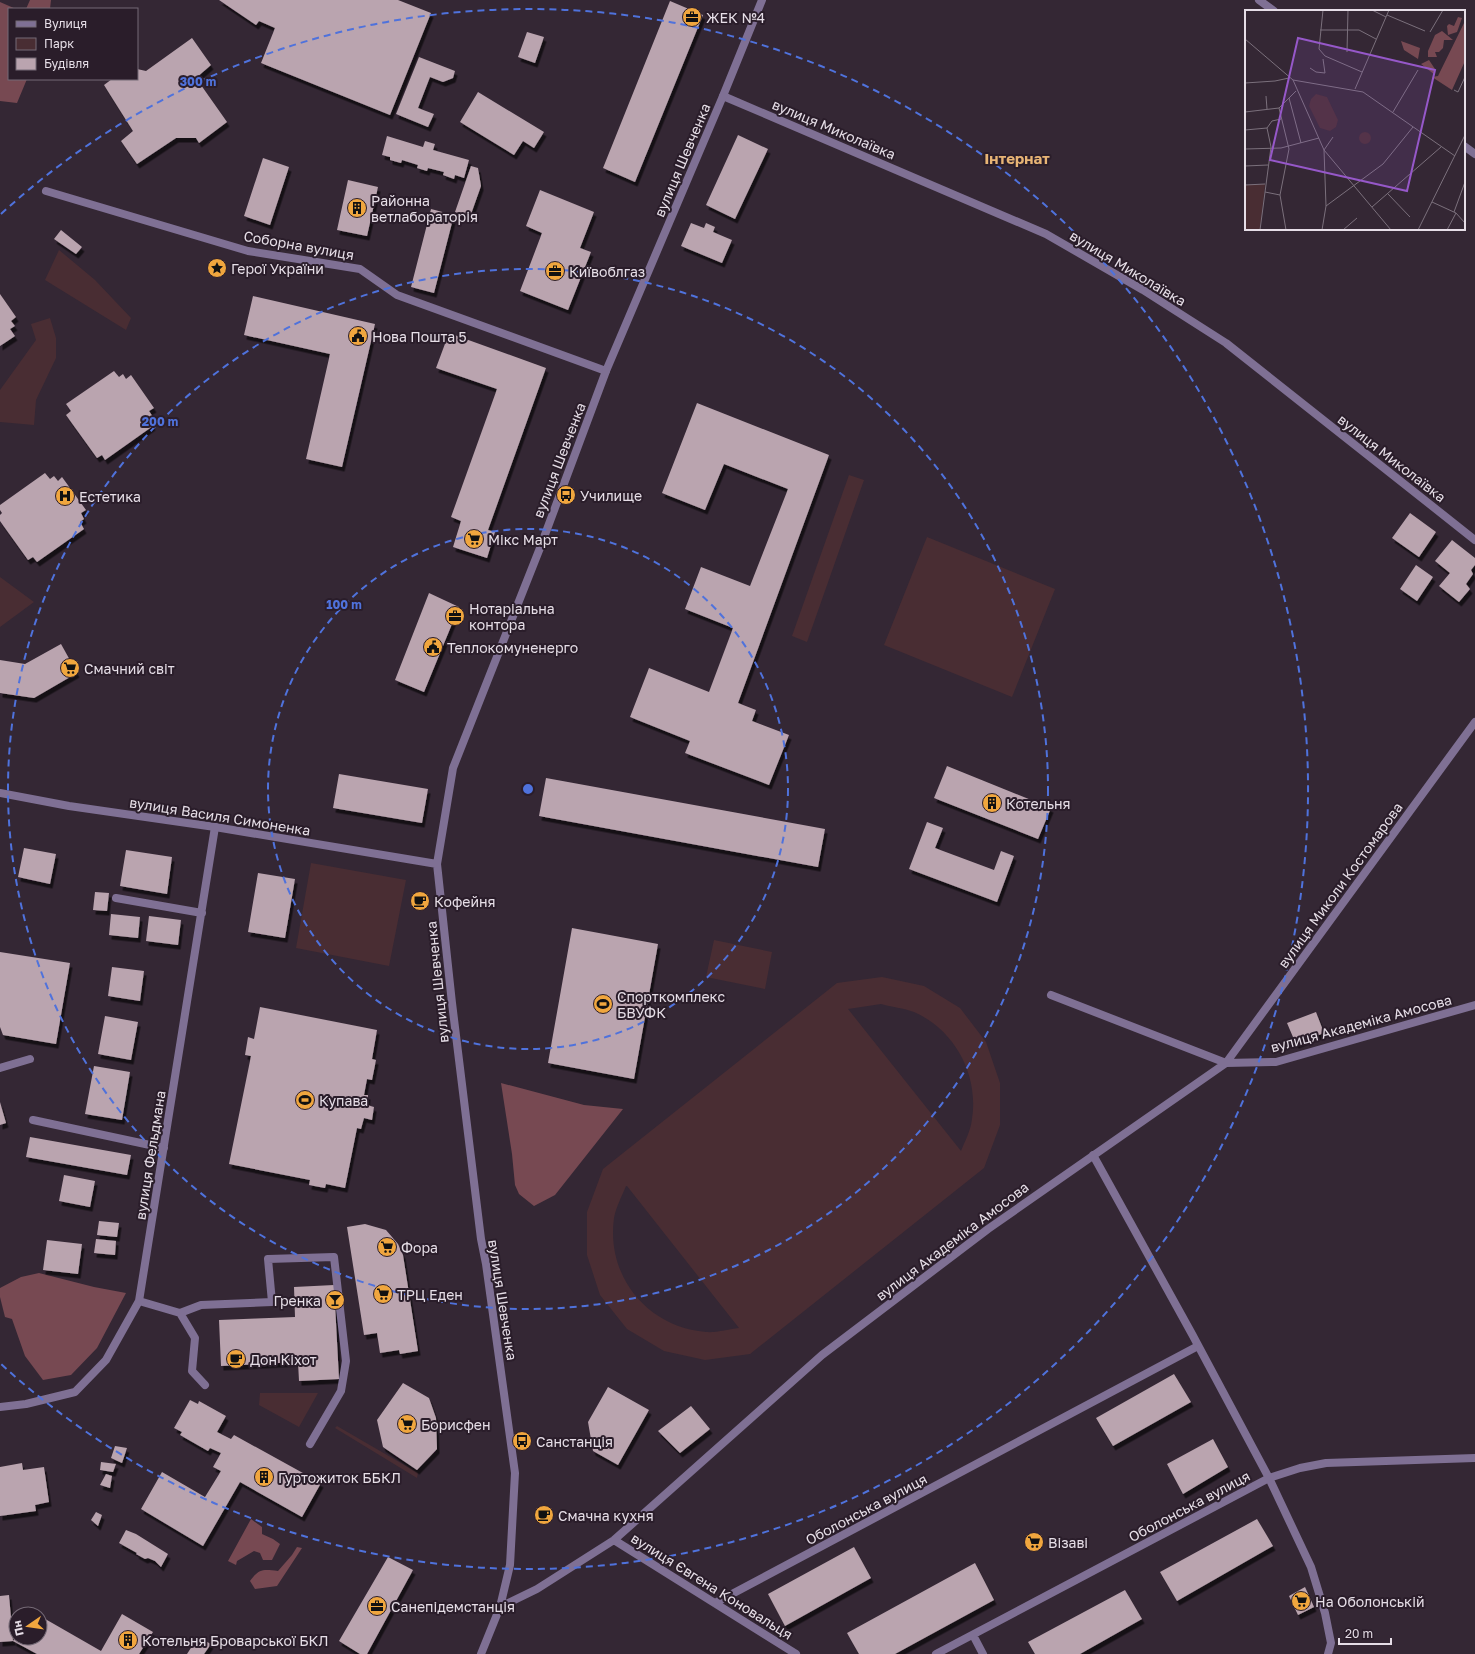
<svg xmlns="http://www.w3.org/2000/svg" width="1475" height="1654" viewBox="0 0 1475 1654" font-family="'Golos Text',sans-serif">
<style>
.green{fill:#492d33;fill-rule:evenodd}
.forest{fill:#774952}
.building{fill:#baa4af;filter:url(#shadow)}
.lines{fill:none;stroke-linecap:round;stroke-linejoin:round}
.minor{stroke:#7f7094;stroke-width:8}
.tertiary{stroke:#7f7094;stroke-width:8}
.ring{fill:none;stroke:#4f72dc;stroke-width:2;stroke-dasharray:7 5}
.labels{text-anchor:middle;dominant-baseline:central;stroke-width:4;stroke-linejoin:round;paint-order:stroke}
.poi-label{font-size:14px;fill:#e6dee7;stroke:#2a1d2a;text-anchor:start}
.street-label{font-size:14px;fill:#e6dee7;stroke:#2a1d2a}
.neighbourhood-label{font-size:15px;font-weight:bold;fill:#e7b475;stroke:#2a1d2a}
.inset-road{fill:none;stroke:#7b707c;stroke-width:1}
.view{fill:#9658c9;fill-opacity:0.15;stroke:#9658c9;stroke-width:2}
.inset-edge{fill:none;stroke:#e6dee7;stroke-width:2}
.centre{fill:#4f72dc;stroke:#2a1d2a;stroke-width:2}
.ring-label{font-size:12px;text-anchor:middle;font-weight:bold;fill:#4f72dc;stroke:#2a1d2a;stroke-width:4;stroke-linejoin:round;paint-order:stroke}
</style>
<defs>
<filter id="shadow"><feDropShadow dx="2.5" dy="4.5" stdDeviation="0" flood-color="#0009"/></filter>
</defs>
<rect width="100%" height="100%" fill="#342734"/>
<path class="green" d="M59,250L95,280L131,318L126,330L45,280Z
M50,318L56,338V358L36,400L34,425L0,422V390L36,340L31,324Z
M849,475L864,480L807,642L792,636Z
M927,537L1055,589L1012,697L884,645Z
M0,577L34,602L0,627Z
M311,863L406,880L389,966L296,948Z
M714,940L772,952L765,989L706,977Z
M882,977L924,986L960,1008L986,1042L1000,1083V1125L984,1168L750,1354L705,1360L664,1351L627,1329L600,1295L587,1255V1212L603,1169L837,983ZM881,1004C891,1007 904,1008 914,1012C955,1030 979,1075 972,1119C971,1130 965,1141 961,1151L848,1009ZM626,1186H627L739,1328C729,1329 716,1333 706,1332C647,1327 606,1276 614,1218C616,1207 622,1196 626,1186Z
M260,1393H318L299,1427L259,1405Z
M337,1426L418,1473L417,1478L335,1428Z"/>
<path class="forest" d="M30,0H51L50,9H26Z
M0,2L16,9H9V79H27L17,103L0,101Z
M501,1083L584,1105L623,1109L555,1195L534,1206L519,1194L515,1185L512,1154Z
M39,1273L94,1287L126,1293L97,1348L71,1375L43,1380L25,1356L12,1319L5,1317L0,1297V1288L21,1277Z
M251,1519L262,1527V1534L273,1539L280,1544L272,1560H263L260,1553L254,1551L237,1561L236,1565L228,1561Z
M297,1547L302,1548L277,1586L255,1589L250,1581C259,1569 262,1569 278,1571L292,1555Z"/>
<path class="building" d="M219,0H398L431,13L390,115L261,63L275,28L259,21L256,25Z
M670,1L703,15L635,182L603,168Z
M527,32L544,37L535,63L518,57Z
M192,38L211,65L196,78L227,122L199,143L196,138H176L137,164L121,141L133,131L104,85L112,79H137V69L146,71Z
M419,57L455,71L453,78L443,82L430,77L418,108L434,114L428,127L396,114Z
M478,92L544,132L534,148L523,141L514,155L460,122Z
M738,135L768,149L735,219L706,205Z
M387,136L423,147L425,141L435,144L433,150L469,160L464,178L455,175L454,179L443,175L444,172L428,168L427,171L417,168L418,165L402,160L401,163L390,160V157L382,155Z
M263,158L289,167L270,225L244,216Z
M471,166L478,168L481,186L470,217L455,212Z
M348,180L378,187L367,236L337,230Z
M540,190L594,212L580,248L591,252L568,310L520,291L542,233L526,226Z
M431,209L454,215L434,293L411,287Z
M691,223L704,228L706,223L715,227L713,232L732,240L722,263L681,246Z
M61,230L82,247L76,254L54,239Z
M0,294L16,317L11,321L15,326L10,329L15,336L0,346Z
M253,296L375,324L342,467L306,459L330,354L244,335Z
M449,333L546,368L488,530L495,532L487,558L453,547L461,521L451,517L497,389L436,368Z
M114,371L119,377L123,374L126,379L131,375L154,408L149,411L153,417L149,420L153,426L105,460L102,455L97,458L66,415L71,411L66,404Z
M697,403L829,455L738,703L756,710L752,721L789,735L769,785L685,753L690,741L630,717L649,668L709,692L733,628L685,609L701,567L750,586L788,489L724,464L705,510L662,493Z
M45,473L50,479L54,476L58,481L62,477L86,510L81,513L84,519L80,522L84,529L37,562L33,557L28,560L0,521V515L2,513L0,510V505Z
M1410,513L1436,532L1419,557L1392,538Z
M1452,540L1475,558V565L1471,570L1473,574L1466,584L1470,589L1459,602L1439,586L1450,573L1435,561Z
M1416,565L1433,577L1417,601L1400,589Z
M429,593L459,607L424,692L395,680Z
M61,644L77,673L34,698L0,693V660L25,664Z
M947,766L1051,808L1038,839L934,798Z
M339,774L428,789L422,823L333,808Z
M546,778L825,829L818,867L539,816Z
M927,822L943,828L935,848L994,870L1001,851L1014,856L997,902L909,869Z
M24,848L56,854L50,884L18,877Z
M126,850L172,857L167,894L120,886Z
M258,873L295,879L285,938L248,932Z
M95,892L109,893L107,911L93,910Z
M111,914L140,917L138,938L109,935Z
M149,916L181,920L178,945L146,941Z
M572,928L658,944L634,1079L548,1063Z
M0,952L70,963L56,1044L3,1035L0,1027Z
M112,967L144,971L140,1001L108,996Z
M260,1007L377,1030L372,1059L376,1060L372,1080L367,1079L364,1095H368L367,1105L374,1107L372,1120L364,1118L361,1129L357,1128L345,1188L326,1184L325,1188L309,1185L310,1180L229,1164L251,1056L245,1055L248,1037L254,1039Z
M1316,1012L1324,1033L1296,1044L1287,1023Z
M105,1016L138,1022L131,1060L98,1054Z
M94,1066L130,1072L122,1120L85,1114Z
M0,1102L6,1123L0,1125Z
M30,1137L131,1155L127,1175L26,1157Z
M64,1175L95,1181L90,1207L59,1201Z
M99,1221L119,1223L117,1237L97,1235Z
M365,1224L386,1230L398,1244L403,1255L418,1351L400,1354L399,1350L380,1353L377,1333L364,1335L347,1227Z
M96,1239L116,1241L115,1255L94,1253Z
M47,1240L82,1244L78,1274L43,1270Z
M334,1285L339,1379L299,1381L298,1362L221,1366L219,1320L295,1317L294,1287Z
M1174,1374L1191,1402L1113,1446L1096,1418Z
M403,1383L429,1398L436,1418L437,1449L417,1470L383,1447L377,1420Z
M608,1387L649,1410L618,1465L593,1451L588,1422Z
M190,1400L198,1404L199,1401L226,1416L217,1432L231,1439L234,1435L321,1483L302,1517L240,1482L203,1546L141,1509L162,1472L205,1497L221,1471L213,1467L221,1453L210,1448L208,1451L180,1435L182,1432L174,1428Z
M691,1406L710,1429L680,1453L658,1431Z
M1213,1439L1228,1467L1183,1494L1167,1464Z
M115,1446L127,1448L122,1463L111,1458Z
M101,1462L116,1464L113,1472L100,1470Z
M22,1463L23,1470L44,1467L49,1502L35,1505L36,1511L0,1516V1467Z
M106,1474L112,1476L110,1488L100,1485Z
M96,1512L102,1515L98,1526L91,1520Z
M1257,1519L1273,1546L1177,1601L1160,1572Z
M126,1530L136,1534L168,1554L161,1567L155,1561L148,1558L145,1559L136,1554L137,1553L119,1543Z
M854,1547L871,1578L785,1626L768,1594Z
M388,1557L413,1570L367,1654H360L339,1641Z
M975,1563L994,1600L895,1654H859L847,1633Z
M1305,1587L1314,1607L1298,1615L1289,1596Z
M1125,1590L1142,1619L1080,1654H1035L1028,1642Z
M9,1595L13,1641L0,1642V1596Z
M122,1614L153,1632L139,1654H37L13,1641L15,1638H40V1616L101,1651Z
M198,1637L211,1644L204,1654H187Z"/>
<g class="lines">
<path class="minor" d="M1259,0L1274,11
M723,96L1046,234L1143,290L1226,343L1475,540
M1464,146L1475,154
M46,191L248,251L360,269L397,295L606,371
M116,898L202,913
M1051,995L1226,1063L1475,722
M0,1068L30,1059
M33,1120L164,1148
M1093,1155L1192,1334L1269,1478L1311,1567L1325,1613L1331,1643L1328,1654
M139,1301L180,1313L195,1338L192,1371L205,1385
M180,1313L201,1305L272,1302L268,1259L334,1257L346,1361L341,1391L310,1444
M0,1407L26,1404L75,1392L106,1360L139,1301L215,827
M614,1540L796,1654
M715,1603L1198,1346
M500,1607L537,1589L614,1540L822,1355L988,1229L1226,1063L1276,1062L1475,1005
M973,1635L983,1654
M936,1654L1269,1478L1300,1468L1326,1463L1475,1458"/>
<path class="tertiary" d="M0,793L69,806L215,827L437,864
M481,1654L500,1607L510,1565L515,1473L486,1264L481,1239L452,1003L438,873L437,864L453,768L540,548L606,371L723,96L762,0"/>
</g>
<g class="ring">
<circle cx="528" cy="789" r="260"/>
<circle cx="528" cy="789" r="520"/>
<path d="M1 214A780 780 0 1 1 1 1364"/>
</g>
<defs>
<g id="office-disc" transform="scale(1)"><circle r="9.5" fill="#f0a63e" stroke="#2a1d2a"/><path d="M-6-3h4V-5.5h4V-3h4V5H-6ZM-1-4.5V-3h2v-1.5ZM-6 0V1H6V0Z" fill="#111"/></g>
<g id="building-disc" transform="scale(1)"><circle r="9.5" fill="#f0a63e" stroke="#2a1d2a"/><path d="M-4-6H4V6H1V3H-1V6H-4ZM-2.5-4.3h1.7v1.8h-1.7ZM.8-4.3h1.7v1.8H.8ZM-2.5-1h1.7V.8h-1.7ZM.8-1h1.7V.8H.8Z" fill="#111"/></g>
<g id="sight-disc" transform="scale(1)"><circle r="9.5" fill="#f0a63e" stroke="#2a1d2a"/><path d="M0-6L1.8-2.2L6-1.7L2.9 1.2L3.7 5.4L0 3.3L-3.7 5.4L-2.9 1.2L-6-1.7L-1.8-2.2Z" fill="#111"/></g>
<g id="civic-disc" transform="scale(1)"><circle r="9.5" fill="#f0a63e" stroke="#2a1d2a"/><path d="M-.6-6.5H3V-4.5H.6V-3L4-1V1h2V6H-6V1h2V-1L-.6-3ZM-1.2 2.5V6h2.4V2.5Z" fill="#111"/></g>
<g id="bus-disc" transform="scale(1)"><circle r="9.5" fill="#f0a63e" stroke="#2a1d2a"/><path d="M-5-6H5V4H4V6H2V4H-2V6H-4V4H-5ZM-3.5-4V0h7V-4ZM-3.5 1.2v1.5H-2V1.2ZM2 1.2v1.5H3.5V1.2Z" fill="#111"/></g>
<g id="hospital-disc" transform="scale(1)"><circle r="9.5" fill="#f0a63e" stroke="#2a1d2a"/><path d="M-5-5h3v3.5h4V-5h3V5h-3V1.5h-4V5h-3Z" fill="#111"/></g>
<g id="supermarket-disc" transform="scale(1)"><circle r="9.5" fill="#f0a63e" stroke="#2a1d2a"/><path d="M-6-5.5h2.5l.6 2H6L4.5 2H-2.5L-4.4-4H-6ZM-1.5 3.2a1.3 1.3 0 1 0 .1 0ZM3 3.2a1.3 1.3 0 1 0 .1 0Z" fill="#111"/></g>
<g id="cafe-disc" transform="scale(1)"><circle r="9.5" fill="#f0a63e" stroke="#2a1d2a"/><path d="M-5.5-4.5H6V0H3Q3 3.5 0 3.5H-2.5Q-5.5 3.5-5.5 0ZM3-3.2v2h1.7v-2ZM-6 4.5H4V6H-6Z" fill="#111"/></g>
<g id="stadium-disc" transform="scale(1)"><circle r="9.5" fill="#f0a63e" stroke="#2a1d2a"/><path d="M0-5a6.5 5 0 1 0 0 10a6.5 5 0 1 0 0-10ZM-3.5-1.8h7v3.6h-7Z" fill="#111"/></g>
<g id="bar-disc" transform="scale(1)"><circle r="9.5" fill="#f0a63e" stroke="#2a1d2a"/><path d="M-6-5H6L.8 .8V4.5H3.5V6h-7V4.5H-.8V.8Z" fill="#111"/></g>
</defs>
<g fill-rule="evenodd">
<use href="#office-disc" x="692" y="17"/>
<use href="#building-disc" x="357" y="208"/>
<use href="#sight-disc" x="217" y="268"/>
<use href="#office-disc" x="555" y="271"/>
<use href="#civic-disc" x="358" y="336"/>
<use href="#bus-disc" x="566" y="495"/>
<use href="#hospital-disc" x="65" y="496"/>
<use href="#supermarket-disc" x="474" y="539"/>
<use href="#office-disc" x="455" y="616"/>
<use href="#civic-disc" x="433" y="647"/>
<use href="#supermarket-disc" x="70" y="668"/>
<use href="#building-disc" x="992" y="803"/>
<use href="#cafe-disc" x="420" y="901"/>
<use href="#stadium-disc" x="603" y="1004"/>
<use href="#stadium-disc" x="305" y="1100"/>
<use href="#supermarket-disc" x="387" y="1247"/>
<use href="#supermarket-disc" x="383" y="1294"/>
<use href="#bar-disc" x="335" y="1300"/>
<use href="#cafe-disc" x="236" y="1359"/>
<use href="#supermarket-disc" x="407" y="1424"/>
<use href="#bus-disc" x="522" y="1441"/>
<use href="#building-disc" x="264" y="1477"/>
<use href="#cafe-disc" x="544" y="1515"/>
<use href="#supermarket-disc" x="1034" y="1542"/>
<use href="#supermarket-disc" x="1301" y="1601"/>
<use href="#office-disc" x="377" y="1606"/>
<use href="#building-disc" x="128" y="1640"/>
</g>
<g class="labels">
<g class="poi-label">
<text x="706" y="17">ЖЕК №4</text>
<text x="371" y="200">Районна<tspan x="371" dy="16">ветлабораторія</tspan></text>
<text x="231" y="268">Герої України</text>
<text x="569" y="271">Київоблгаз</text>
<text x="372" y="336">Нова Пошта 5</text>
<text x="580" y="495">Училище</text>
<text x="79" y="496">Естетика</text>
<text x="488" y="539">Мікс Март</text>
<text x="469" y="608">Нотаріальна<tspan x="469" dy="16">контора</tspan></text>
<text x="447" y="647">Теплокомуненерго</text>
<text x="84" y="668">Смачний світ</text>
<text x="1006" y="803">Котельня</text>
<text x="434" y="901">Кофейня</text>
<text x="617" y="996">Спорткомплекс<tspan x="617" dy="16">БВУФК</tspan></text>
<text x="319" y="1100">Купава</text>
<text x="401" y="1247">Фора</text>
<text x="397" y="1294">ТРЦ Еден</text>
<text x="321" y="1300" text-anchor="end">Гренка</text>
<text x="250" y="1359">Дон Кіхот</text>
<text x="421" y="1424">Борисфен</text>
<text x="536" y="1441">Санстанція</text>
<text x="278" y="1477">Гуртожиток ББКЛ</text>
<text x="558" y="1515">Смачна кухня</text>
<text x="1048" y="1542">Візаві</text>
<text x="1315" y="1601">На Оболонській</text>
<text x="391" y="1606">Санепідемстанція</text>
<text x="142" y="1640">Котельня Броварської БКЛ</text>
</g>
<g class="street-label">
<text transform="translate(834 129) rotate(23)">вулиця Миколаївка</text>
<text transform="translate(682 160) rotate(-67)">вулиця Шевченка</text>
<text transform="translate(299 245) rotate(10)">Соборна вулиця</text>
<text transform="translate(1128 268) rotate(31)">вулиця Миколаївка</text>
<text transform="translate(1392 458) rotate(38)">вулиця Миколаївка</text>
<text transform="translate(559 460) rotate(-69)">вулиця Шевченка</text>
<text transform="translate(220 816) rotate(9)">вулиця Василя Симоненка</text>
<text transform="translate(1340 885) rotate(-54)">вулиця Миколи Костомарова</text>
<text transform="translate(437 982) rotate(-96)">вулиця Шевченка</text>
<text transform="translate(1361 1023) rotate(-15)">вулиця Академіка Амосова</text>
<text transform="translate(150 1155) rotate(-81)">вулиця Фельдмана</text>
<text transform="translate(952 1241) rotate(-37)">вулиця Академіка Амосова</text>
<text transform="translate(503 1300) rotate(81)">вулиця Шевченка</text>
<text transform="translate(1189 1506) rotate(-28)">Оболонська вулиця</text>
<text transform="translate(866 1509) rotate(-28)">Оболонська вулиця</text>
<text transform="translate(712 1586) rotate(32)">вулиця Євгена Коновальця</text>
</g>
<g class="neighbourhood-label">
<text x="1017" y="158">Інтернат</text>
</g>
</g>
<g transform="translate(1245 10)">
<rect width="220" height="220" fill="#342734"/>
<path d="M71,84L82,87L93,110L91,117L85,121L75,118L64,96L66,89ZM114 128a6 6 0 1 1 12 0a6 6 0 1 1-12 0ZM20,174L15,220H1L0,175Z" fill="#492d33"/>
<path d="M213,7L217,8L212,22L203,25L202,16L204,14L209,16ZM220,11V51L207,80L187,67L193,66ZM197,21L208,30H199L198,38L194,42H190L192,47H183V41L190,25ZM156,31L175,38L173,49L159,40ZM184,50L190,59V65L176,54Z" fill="#774952"/>
<path class="inset-road" d="M78,0L74,39L80,46L117,62M127,0L141,7M142,5L180,21M75,20H114L131,29M185,22L198,0M0,29L48,70L118,82L210,146M102,42L103,0M65,58L71,62L80,63L78,49M48,70L79,140L81,196L77,220M0,73L30,71L44,68M110,79L144,0M209,80L213,82L220,67M21,86L22,99M44,88L56,133M34,98L44,139L35,185L41,220M0,102L34,98L51,81M148,102L173,60M0,120L22,118M88,127L79,140L146,220M0,139L36,138L74,128M0,156L23,155M0,175L20,174M20,182L35,185M143,184L165,207M187,192L211,203L220,213M81,196L138,154L168,117M127,197L196,137M209,202L220,172M15,220L26,137L22,118L27,111L36,109M98,220L112,208M173,220L220,125M202,220L211,203"/>
<path class="view" d="M53,28L190,60L162,181L25,150Z"/>
<rect width="220" height="220" class="inset-edge"/>
</g>
<circle cx="528" cy="789" r="6" class="centre"/>
<g class="ring-label">
<text x="198" y="86">300 m</text>
<text x="160" y="426">200 m</text>
<text x="344" y="609">100 m</text>
</g>
<rect x="8" y="8" width="130" height="72" fill="#2a1d2a" stroke="#756a76"/>
<rect x="16" y="21" width="20" height="6" fill="#7f7094" stroke="#756a76"/>
<text x="44" y="28" font-size="12" fill="#e6dee7">Вулиця</text>
<rect x="16" y="38" width="20" height="12" fill="#492d33" stroke="#756a76"/>
<text x="44" y="48" font-size="12" fill="#e6dee7">Парк</text>
<rect x="16" y="58" width="20" height="12" fill="#baa4af" stroke="#756a76"/>
<text x="44" y="68" font-size="12" fill="#e6dee7">Будівля</text>
<g transform="translate(28 1626) rotate(257)"><circle r="19" fill="#2a1d2a" stroke="#756a76"/>
<path d="M0-3L7 15L0 10L-7 15Z" fill="#f0a63e"/>
<text y="-6" font-size="11" font-weight="bold" text-anchor="middle" fill="#e6dee7">Пн</text>
</g>
<path d="M1339 1638v6h52v-6" fill="none" stroke="#e6dee7" stroke-width="2"/>
<text x="1345" y="1638" font-size="12" fill="#e6dee7" stroke="#2a1d2a" stroke-width="3" paint-order="stroke">20 m</text>
</svg>
